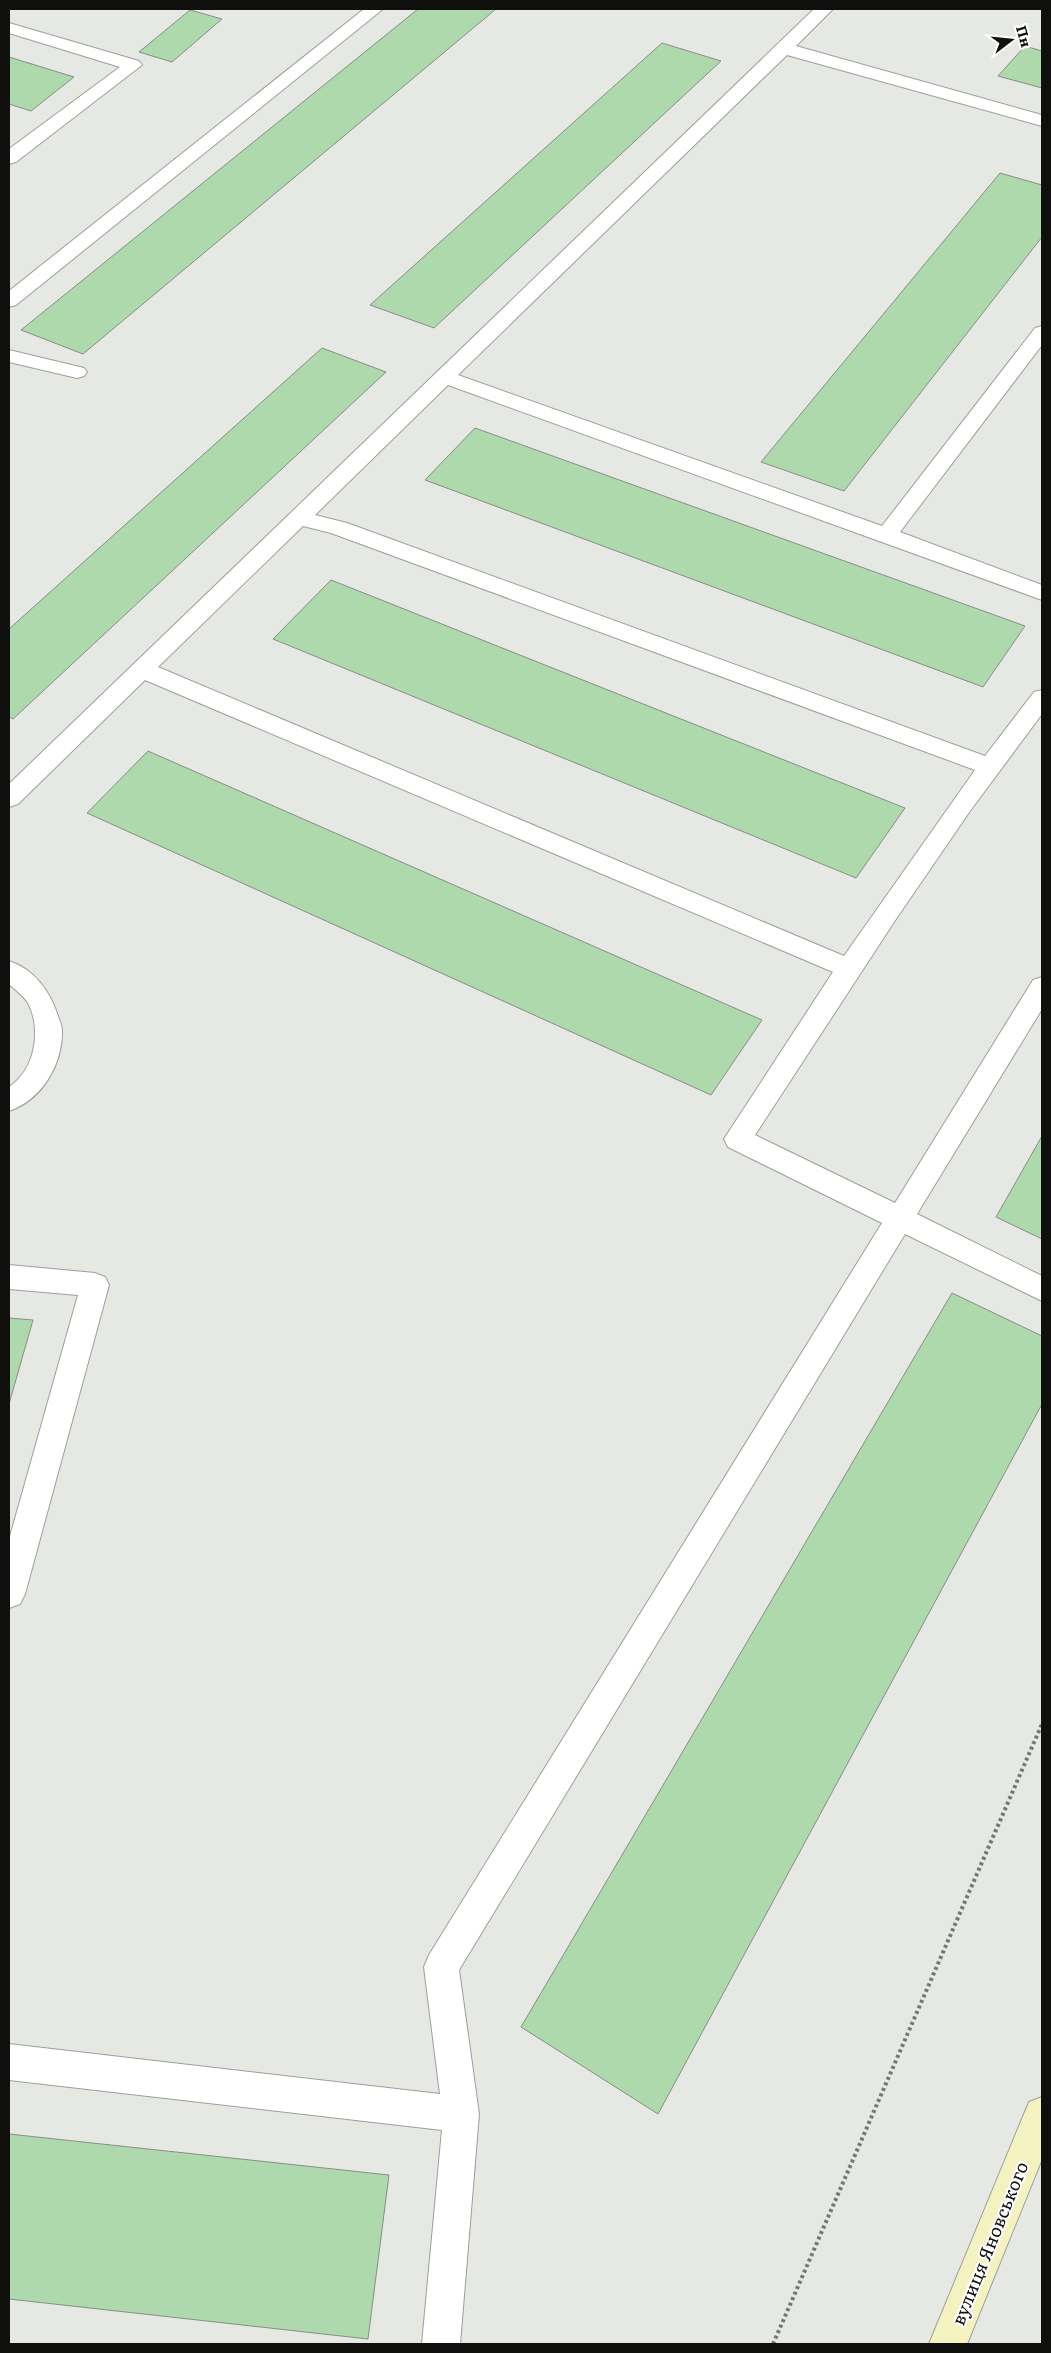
<svg xmlns="http://www.w3.org/2000/svg" width="1051" height="2353" viewBox="0 0 1051 2353" font-family="Literata,serif">
<style>
.building{fill:#add9ad;stroke:#898d89}
.lines{fill:none;stroke-linecap:round;stroke-linejoin:round}
.service-casing{stroke:#9d9f9a;stroke-width:2}
.secondary-casing{stroke:#9d9f9a;stroke-width:2}
.path{stroke:#767774;stroke-width:4;stroke-dasharray:3 3;stroke-linecap:butt}
.service{fill:#fff;fill-rule:evenodd}
.secondary{fill:#f5f2c2;fill-rule:evenodd}
.labels{text-anchor:middle;dominant-baseline:central;stroke-width:4;stroke-linejoin:round;paint-order:stroke}
.near-street-label{font-size:18px;fill:#0f100e;stroke:#fff}
</style>
<rect width="100%" height="100%" fill="#e6e8e3"/>
<path class="building" d="M418,9H496L83,354L21,330Z
M190,10L222,19L172,62L139,52Z
M662,43L721,61L434,328L370,305Z
M1025,46L1042,51V88L998,76Z
M9,57L74,77L31,111L9,104Z
M1000,173L1042,185V237L844,491L761,462Z
M322,348L386,372L13,719L9,717V629Z
M475,428L1025,626L983,687L425,480Z
M331,580L905,808L856,878L273,639Z
M148,751L762,1020L711,1095L87,813Z
M1042,1136V1239L996,1217Z
M952,1293L1042,1336V1404L658,2114L521,2027Z
M9,1318L33,1320L9,1404Z
M9,2134L389,2175L368,2339L9,2299Z"/>
<g class="lines">
<g class="service-casing">
<path id="service" d="M364,9H383L16,305L9,307V291Z
M814,9H833L796,46L1042,115V126L787,55L458,375L882,526L1035,328L1042,326V345L900,532L1042,585V600L448,385L315,515L347,523L985,756L1034,692L1042,690V714L970,811L894,922L755,1135L895,1203L1033,980L1042,977V1009L917,1214L1042,1276V1301L905,1234L459,1970L479,2114L460,2344H422L442,2130L9,2080V2044L440,2094L424,1967L429,1955L882,1223L728,1147L724,1139L833,972L145,680L18,804L9,807V784ZM303,526L331,533L975,770L844,956L158,667Z
M9,23L139,61L142,65L16,162L9,164V149L120,67L9,33Z
M9,350L84,368L87,372L84,376L77,378L9,362Z
M9,961C34,969 50,991 58,1016C59,1020 62,1025 62,1030C63,1064 42,1100 9,1111V1087C35,1070 42,1030 28,1003C24,996 15,990 9,984Z
M9,1265L95,1273L105,1277L109,1285L25,1594L20,1604L9,1608V1540L78,1295L9,1289Z"/>
</g>
<g class="secondary-casing">
<path id="secondary" d="M1042,2097V2159L967,2344H929L1029,2102Z"/>
</g>
<path class="path" d="M773,2344L1042,1724"/>
<use href="#service" class="service"/>
<use href="#secondary" class="secondary"/>
</g>
<g class="labels">
<g class="near-street-label">
<text transform="translate(989 2243) rotate(-68)">вулиця Яновського</text>
</g>
</g>
<rect width="1051" height="2353" fill="none" stroke="#0f100e" stroke-width="20"/>
<g transform="translate(1011 40) rotate(74)" stroke="#ffffff" stroke-width="4" paint-order="stroke">
<path d="M0-4L9 19L0 12L-9 19Z" fill="#0f100e"/>
<text y="-8" font-size="14" font-weight="bold" text-anchor="middle" fill="#0f100e">Пн</text>
</g>
</svg>
